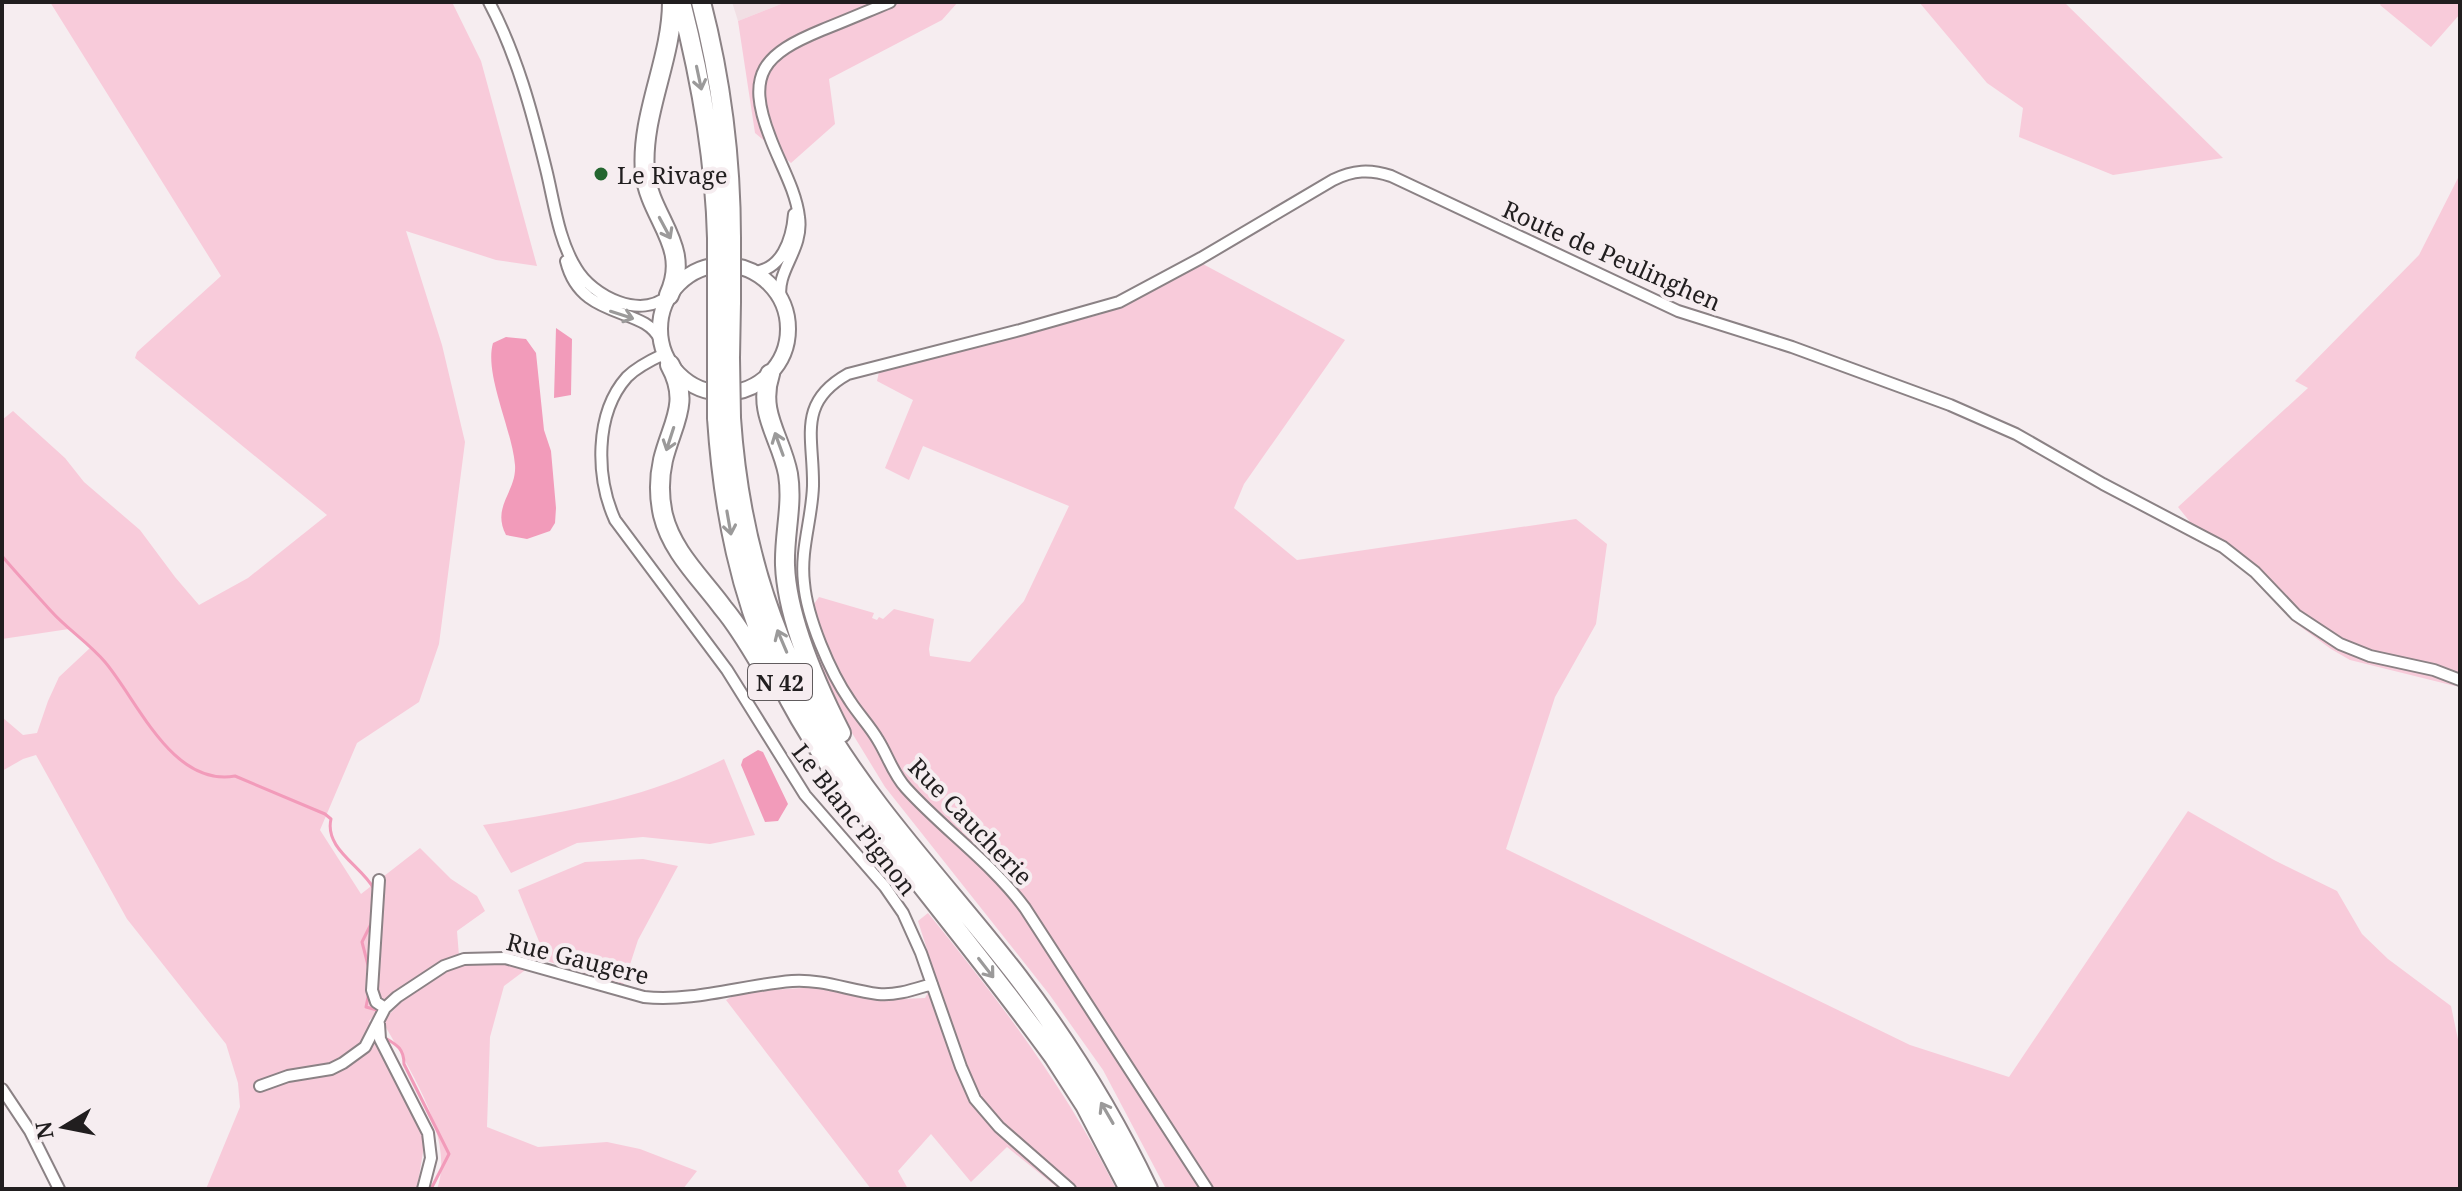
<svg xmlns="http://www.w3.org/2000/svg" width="2462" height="1191" viewBox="0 0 2462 1191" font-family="'Noto Serif',serif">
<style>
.built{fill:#f1dfe4}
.green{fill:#f8cbda}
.water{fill:#f29bba}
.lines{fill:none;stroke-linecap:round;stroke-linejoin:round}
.stream{stroke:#f29bba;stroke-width:3}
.street-casing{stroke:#8b8285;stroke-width:14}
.secondary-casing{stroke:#8b8285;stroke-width:18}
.highway-casing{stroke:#8b8285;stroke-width:22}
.street{stroke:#fff;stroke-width:10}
.secondary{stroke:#fff;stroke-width:14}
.highway{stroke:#fff;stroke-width:18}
.highway-bridge-casing{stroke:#8b8285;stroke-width:22;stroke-linecap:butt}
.highway-bridge{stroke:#fff;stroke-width:18}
.oneway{stroke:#9b9a9a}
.poi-dot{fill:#246630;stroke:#f6edf0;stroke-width:3}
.labels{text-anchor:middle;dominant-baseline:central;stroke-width:8;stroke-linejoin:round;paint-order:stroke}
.shield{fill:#f6edf0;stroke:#615c5e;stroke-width:2}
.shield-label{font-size:22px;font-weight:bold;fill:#211e1f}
.poi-label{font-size:24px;fill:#211e1f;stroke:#f6edf0;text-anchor:start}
.street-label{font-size:24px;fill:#211e1f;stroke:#f6edf0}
</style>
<rect width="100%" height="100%" fill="#f6edf0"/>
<path class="built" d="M732,2H786L738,21Z"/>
<path class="green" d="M50,2H452L481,61L537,266L496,260L406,231L442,345L465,442L439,644L419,702L357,743L320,830L361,894L420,848L451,879L477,896L485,911L457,931L459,956L400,988L369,1021L422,1130L424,1146L417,1189H206L240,1107L238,1083L226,1044L127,919L36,755L23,759L2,771V717L23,735L37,733L48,701L59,677L90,648L69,629L2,639V420L13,411L65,458L84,482L140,530L175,577L199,605L248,578L327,515L135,358L137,352L221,276Z
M786,2H958L942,20L829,79L835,124L791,163L755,133L738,21Z
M1919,2H2064L2223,158L2113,175L2019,137L2023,108L1987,83Z
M2382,2H2460V14L2431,47L2380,5Z
M2460,174V677L2455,686L2350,660L2331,649L2294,622L2239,564L2207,543L2178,507L2308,388L2295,381L2419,255Z
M1201,263L1345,340L1244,484L1234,508L1297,560L1576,519L1607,544L1596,624L1555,697L1506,849L1910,1045L2009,1077L2188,811L2274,860L2337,891L2362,934L2388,959L2451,1006L2460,1049V1189H1166L1103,1070L1049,994L885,787L838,710L803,619L819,597L874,613L872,618L877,620L879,617L883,619L894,609L934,619L929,649L930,656L970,662L1024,601L1069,506L923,446L909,480L885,468L913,400L877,381L879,372L1102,314Z
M724,759L755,835L710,844L643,837L577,843L511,873L483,825C566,813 649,797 724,759Z
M643,859L678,866L638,940L623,986L547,961L518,890L585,862Z
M928,913C998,999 1067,1089 1116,1189H1059L1007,1147L971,1182L931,1134L898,1171L908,1189H871L726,1000L740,992L834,986L878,1000L925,998L936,978L918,921Z
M486,961L528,968L504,986L490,1037L487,1127L538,1147L607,1142L640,1149L697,1171L683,1189H437C456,1137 407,1066 383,1022C408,991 445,965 486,961Z"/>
<path class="water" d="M556,328L572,339L571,395L554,398Z
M506,337L526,339L536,353L544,430L551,451L556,508L555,523L550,531L527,539L506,535C491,506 517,492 515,465C512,429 484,374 493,343Z
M758,750L763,752L788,804L778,821L765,822L741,765L743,759Z"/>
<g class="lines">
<path class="stream" d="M2,556C18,575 35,593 51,611C67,629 89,643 105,662C138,701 172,787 235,776L325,814L331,819C324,849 362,866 374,889
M369,969L362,942L373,920
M369,992L366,1007L377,1010L376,1016
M382,1036C395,1044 404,1047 404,1064L449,1154L431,1189"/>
<g class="street-casing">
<path id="street" d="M489,2C517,55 532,112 546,169C554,201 558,239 576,268C593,297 641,320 669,295
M566,261C581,322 645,305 660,340
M752,272C782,271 792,239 794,214
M781,299C775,271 804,250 799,217C796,190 779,162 770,137C745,73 764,54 822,30C845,21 868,11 890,2
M664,354C651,360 637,367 627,377C594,414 596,478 615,520L727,670L805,795L885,887L903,913L921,953L961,1067L975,1099L999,1127L1070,1189
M379,880L372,990L376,1002L385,1008
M379,1024L380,1039L428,1133L431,1158L423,1189
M260,1086L288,1076L331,1069L343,1063L365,1047L385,1008L397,997L444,966L464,959L505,958L644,997C695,1002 742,985 792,981C822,979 848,990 878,994C896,996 915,989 932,984
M2,1089L30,1131L59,1189
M1207,1189L1025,908C991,862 944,830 906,788C893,774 888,756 878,740C870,726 859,715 850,701C830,672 807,618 804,583C800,550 812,519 813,486C814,438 796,403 848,374L1020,330L1119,302L1201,258L1333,180C1353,170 1370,169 1391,176L1678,311L1792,347L1950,405L2016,434L2103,484L2223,547L2255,572L2296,615L2340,644L2370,656L2434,670L2460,680"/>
</g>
<g class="secondary-casing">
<path id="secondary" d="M660 329a64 64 0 1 1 128 0a64 64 0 1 1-128 0Z"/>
</g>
<g class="highway-casing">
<path id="highway" d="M681,2C701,80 715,158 717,238
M701,2C721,79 731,159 731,238
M669,295C692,246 650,219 645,173C640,115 672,60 672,2
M717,358V302
M730,358L731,302
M670,365C691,403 672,423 663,460C659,478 659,497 663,515C672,552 701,578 723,608C739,627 751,648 764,670
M770,374C757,413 781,437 788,474C793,505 784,534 785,565C787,619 816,684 841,733
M717,418C723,509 740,597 780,681C809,742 850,794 891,846C946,917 1002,985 1054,1057L1085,1105L1129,1189
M731,418C738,521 764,622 816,712C871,809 951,890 1018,977C1068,1043 1113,1115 1148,1189"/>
</g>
<use href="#street" class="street"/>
<use href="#secondary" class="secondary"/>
<use href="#highway" class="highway"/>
<g class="highway-bridge-casing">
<path id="highway-bridge" d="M717,238V302
M731,238V302
M717,358V418
M730,358L731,418"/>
</g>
<use href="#highway-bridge" class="highway-bridge"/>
</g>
<defs><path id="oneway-shaft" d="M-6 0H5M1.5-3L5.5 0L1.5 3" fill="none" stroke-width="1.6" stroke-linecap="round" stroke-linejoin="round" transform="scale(2)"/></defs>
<g class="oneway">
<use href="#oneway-shaft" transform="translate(699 78) rotate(78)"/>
<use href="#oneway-shaft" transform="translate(665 228) rotate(62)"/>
<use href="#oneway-shaft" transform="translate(622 315) rotate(18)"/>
<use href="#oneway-shaft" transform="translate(670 439) rotate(108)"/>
<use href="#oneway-shaft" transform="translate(779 444) rotate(-110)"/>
<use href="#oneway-shaft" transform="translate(729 523) rotate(80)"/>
<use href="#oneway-shaft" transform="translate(782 641) rotate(-113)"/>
<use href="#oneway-shaft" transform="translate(986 968) rotate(52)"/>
<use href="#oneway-shaft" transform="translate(1107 1113) rotate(-120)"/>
</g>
<circle class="poi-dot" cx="601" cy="174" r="8"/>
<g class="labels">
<rect class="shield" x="748" y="664" width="64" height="36" rx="6"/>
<g class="shield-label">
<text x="780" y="682">N 42</text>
</g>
<g class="poi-label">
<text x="617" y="174">Le Rivage</text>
</g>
<g class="street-label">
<text transform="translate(1612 255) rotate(24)">Route de Peulinghen</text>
<text transform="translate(855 819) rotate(52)">Le Blanc Pignon</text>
<text transform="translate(971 821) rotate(46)">Rue Caucherie</text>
<text transform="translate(578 958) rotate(14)">Rue Gaugere</text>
</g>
</g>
<rect width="2462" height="1191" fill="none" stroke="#211e1f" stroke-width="8"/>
<g transform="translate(64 1127) rotate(260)" stroke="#f6edf0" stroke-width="6" paint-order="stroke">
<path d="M0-6L14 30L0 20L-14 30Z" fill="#211e1f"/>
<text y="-12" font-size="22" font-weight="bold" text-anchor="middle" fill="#211e1f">N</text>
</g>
</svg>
